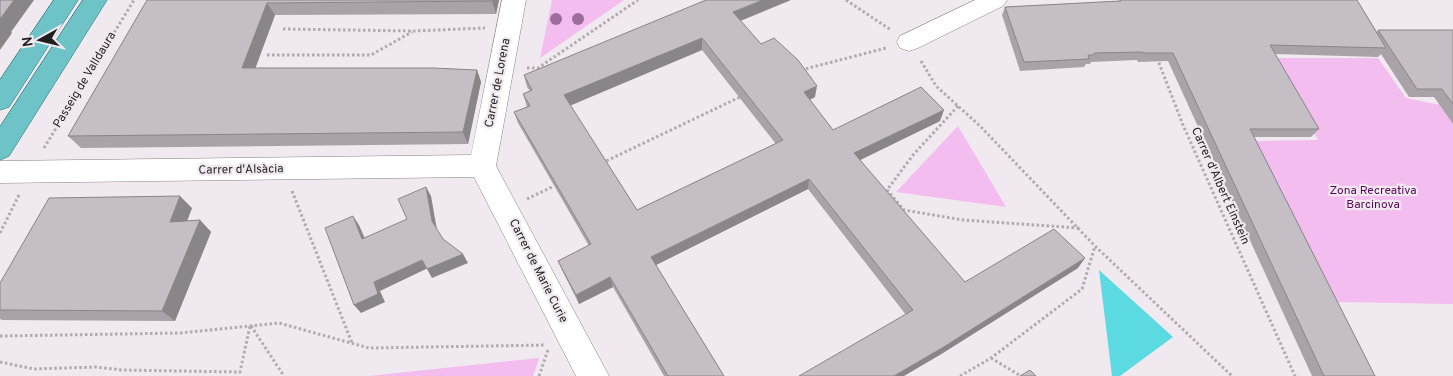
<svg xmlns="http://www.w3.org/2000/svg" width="1453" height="376" viewBox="0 0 1453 376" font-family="Overpass,sans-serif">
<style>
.green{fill:#f4bdef}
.water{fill:#5bdbe1}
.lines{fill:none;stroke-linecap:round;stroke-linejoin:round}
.minor-casing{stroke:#888287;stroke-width:1}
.major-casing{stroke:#146f73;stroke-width:1}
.path{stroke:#b0abaf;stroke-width:3;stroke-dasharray:2.5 2.5;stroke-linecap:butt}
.minor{fill:#fff;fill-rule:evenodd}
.major{fill:#6ec3c6;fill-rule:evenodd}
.tree{fill:#9d6d9b}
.wall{fill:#a9a3a9;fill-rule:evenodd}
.shaded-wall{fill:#8a8589}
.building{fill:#c5bec4;stroke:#8a8589;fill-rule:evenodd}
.labels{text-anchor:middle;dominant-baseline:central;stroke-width:4.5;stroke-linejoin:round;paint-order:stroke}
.street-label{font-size:12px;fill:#211e20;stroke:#f0e9ef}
.park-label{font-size:12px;fill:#590757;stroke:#f0e9ef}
</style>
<rect width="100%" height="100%" fill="#f0e9ef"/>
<path class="green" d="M552,0H624L540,58Z
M1273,58H1378L1406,98L1440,105L1453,124V304L1338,302L1252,141L1318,140Z
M958,126L1006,207L896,192Z
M539,358L533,376H369Z"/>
<path class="water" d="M1099,270L1173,337L1120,376H1112Z"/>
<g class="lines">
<g class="minor-casing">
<path id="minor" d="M502,0H526L496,166L609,376H576L474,177L0,183V161L471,155Z
M975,0H1007L1003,6L918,48L909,51L900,48L897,42L900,36Z"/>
</g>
<g class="major-casing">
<path id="major" d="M54,0H78L9,107L0,110V80Z
M83,0H107L9,156L0,160V127Z"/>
</g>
<path class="path" d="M846,0L891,30
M283,29L414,31L485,28
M267,55H371L412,32
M1157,58L1183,125L1295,376
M921,61L936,86L980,126L1095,246L1232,376
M527,68H538L638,0
M801,70L886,48
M958,106L913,155L887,190L904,210L963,220L1079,228
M44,148L134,0
M602,163L740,97
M292,191L352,343
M527,199L554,186
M0,233L19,195
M251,326L284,376
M0,336L181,333L279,323L369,348L546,345
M991,358L1021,376
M0,362L34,369L96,367L122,370L240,372L250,326
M539,376L548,350
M960,376L991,358L1082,289L1095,246"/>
<use href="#minor" class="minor"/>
<use href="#major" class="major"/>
</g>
<g class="tree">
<circle cx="556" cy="19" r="6"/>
<circle cx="578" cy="19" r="6"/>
</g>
<path class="wall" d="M147,0H499L496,14L275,15L255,68L477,70L481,82L468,144L81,148L68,136Z
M1119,0H1357L1377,32L1378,30H1453V124L1434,97H1409L1381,54L1378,57L1275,54L1319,129L1311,137H1254L1375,376H1312L1168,61L1138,62L1137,60L1091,62L1090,64H1086L1084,67L1020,71L1002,15L1005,7L1119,1Z
M741,21L761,44L815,97L810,100L833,130L940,121L860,160L965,282L1078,268L938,356L808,189L656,265L724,376H664L613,287L579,304L562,270L558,261L589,246L518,123L514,112L527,107L523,94L530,91L527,87L524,75ZM702,50L776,144L637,210L570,105Z
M192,208L187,221L200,220L211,232L175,321L2,320L0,319V283Z"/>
<path class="shaded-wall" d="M14,0H34L11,32L12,33L0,50V19Z
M493,0H499L496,14L492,1Z
M763,0H791L733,24V12Z
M267,3L275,15L251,80L242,68Z
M702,38V50L567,107L564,95Z
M477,70L481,82L468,144L463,132Z
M817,86L815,97L802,103L804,92Z
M944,110L940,121L852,164L854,153Z
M809,179L808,189L652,267L651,257Z
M426,187L431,196L437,230L432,221Z
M180,196L192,208L182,234L170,222Z
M353,216L359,225L369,248L362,239Z
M200,220L211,232L175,321L162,311Z
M463,254L468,263L432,278L427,269Z
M1085,258L1078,268L938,356L904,376H894Z
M422,260L428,268L380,291L385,302L361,313L354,305L374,282Z
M610,277L613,287L579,304L576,295Z"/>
<path class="building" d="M0,0H14L0,19Z
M147,0H493L492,1L267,3L242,68H433L477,70L463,132L68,136Z
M706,0H763L733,12L761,44L774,38L798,60L817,86L804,92L833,130L921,87L944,110L854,153L965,282L1054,229L1085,258L942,348L894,376H799L913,310L809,179L651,257L724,376H668L610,277L576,295L558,261L591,244L514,112L530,106L523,94L532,90L524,75ZM702,38L783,140L637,210L564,95Z
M1120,0H1357L1386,48L1270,45L1319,129H1250L1375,376H1324L1173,53H1144L1142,52L1094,53V55H1088L1089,59L1024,62L1005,7L1121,1Z
M1378,30H1453V104L1442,89H1417Z
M426,187L432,221L443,239L463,254L427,269L422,260L374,282L378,294L354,305L325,228L353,216L362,239L407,219L398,199Z
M180,196L170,222L200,220L162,311L0,310V283L49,198Z
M1030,370L1036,376H1020Z"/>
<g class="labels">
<g class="street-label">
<text transform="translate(85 80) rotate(-59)">Passeig de Valldaura</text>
<text transform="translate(498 83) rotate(-79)">Carrer de Lorena</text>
<text transform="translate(241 170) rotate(-1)">Carrer d'Alsàcia</text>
<text transform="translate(1220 186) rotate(66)">Carrer d'Albert Einstein</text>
<text transform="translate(538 271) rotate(63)">Carrer de Marie Curie</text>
</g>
<g class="park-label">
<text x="1373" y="191">Zona Recreativa<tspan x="1373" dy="14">Barcinova</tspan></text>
</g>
</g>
<g transform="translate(40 40) rotate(262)" stroke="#f0e9ef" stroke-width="4" paint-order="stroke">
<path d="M0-4L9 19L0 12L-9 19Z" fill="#211e20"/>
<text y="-8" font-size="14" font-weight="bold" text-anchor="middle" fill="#211e20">N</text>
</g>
</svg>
